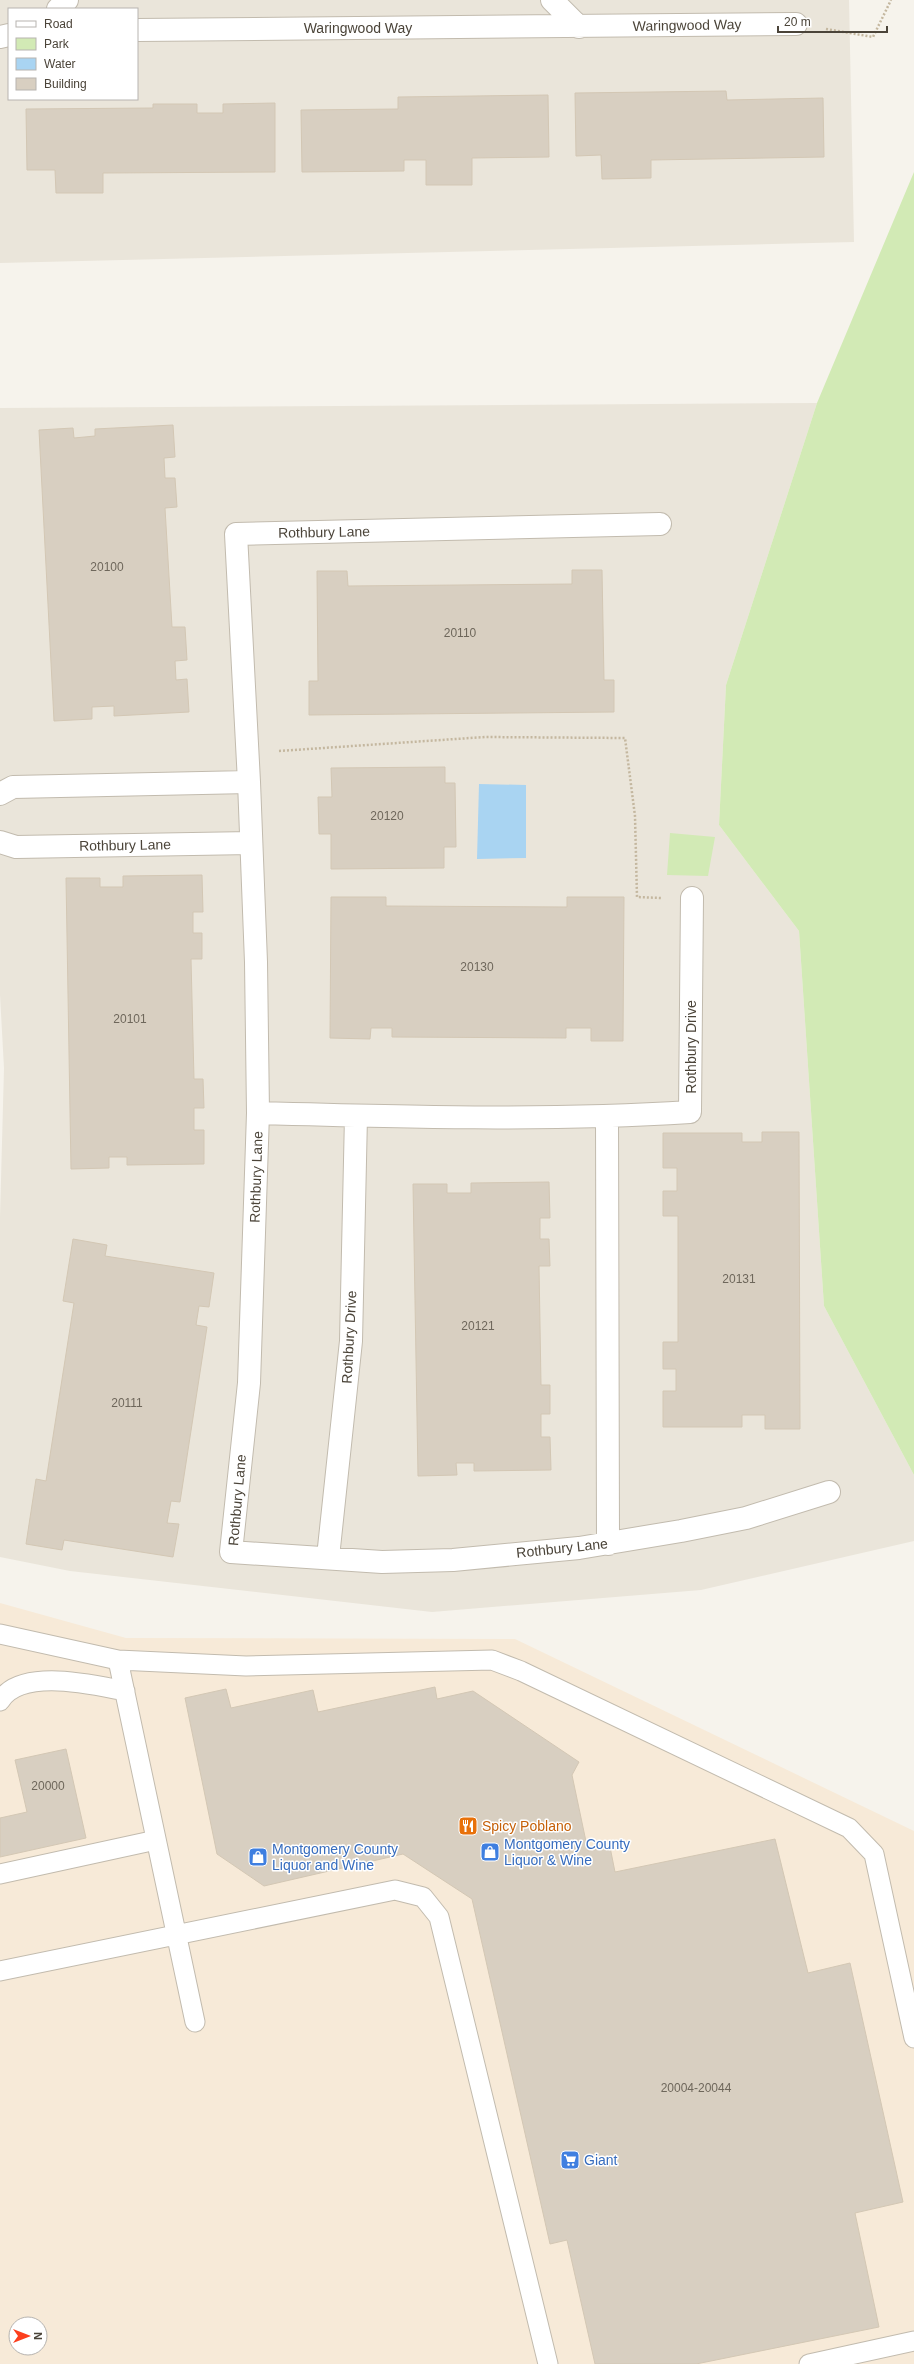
<svg xmlns="http://www.w3.org/2000/svg" width="914" height="2364" viewBox="0 0 914 2364" font-family="Helvetica,sans-serif">
<style>
.residential{fill:#eae5da;fill-rule:evenodd}
.commercial{fill:#f7ead8;fill-rule:evenodd}
.green{fill:#d2eab5}
.water{fill:#a9d4f2}
.building{fill:#d8cfc1;stroke:#d3c7b4}
.lines{fill:none;stroke-linecap:round;stroke-linejoin:round}
.service-casing{stroke:#c2bbae;stroke-width:21}
.minor-casing{stroke:#c2bbae;stroke-width:24}
.path{stroke:#c4b79f;stroke-width:2.5;stroke-dasharray:2 2;stroke-linecap:butt}
.service{stroke:#fff;stroke-width:19}
.minor{stroke:#fff;stroke-width:22}
.labels{text-anchor:middle;dominant-baseline:central;stroke-width:3;stroke-linejoin:round;paint-order:stroke}
.number-label{font-size:12px;fill:#6e675b}
.street-label{font-size:14px;fill:#4b4439;stroke:#fff}
.food-label{font-size:14px;fill:#c56008;stroke:#fff;text-anchor:start}
.shop-label{font-size:14px;fill:#366cbe;stroke:#fff;text-anchor:start}
</style>
<rect width="100%" height="100%" fill="#f6f3ec"/>
<path class="residential" d="M0,0H849L854,242L0,263ZM9,9H137V99H9Z
M817,403L726,685L719,825L799,931L824,1306L914,1475V1541L701,1590L432,1612L70,1571L0,1557V1217L4,1068L0,995V408Z"/>
<path class="commercial" d="M0,1603L126,1638L515,1639L914,1831V2364H0ZM16,2324H40V2348H16Z"/>
<path class="green" d="M914,172V1475L824,1306L799,931L719,825L726,685L817,403Z
M670,833L715,837L708,876L667,875Z"/>
<path class="water" d="M479,784L526,785V858L477,859Z"/>
<path class="building" d="M726,91L727,100L823,98L824,157L651,160V178L602,179L601,155L576,156L575,93Z
M548,95L549,157L472,158V185H426V160H404V171L302,172L301,110L398,109V97Z
M275,103V172L103,173V193H56L55,170H27L26,109L153,108V104H197V113H223V104Z
M173,425L175,457L164,458L165,478H175L177,507L165,508L172,627H185L187,660L175,661L176,680L187,679L189,712L114,716V706L92,707V719L54,721L39,430L73,428L74,438L95,436V429Z
M572,570H602L604,680H614V712L309,715V681H318L317,571H347L348,586L572,584Z
M445,767V783H455L456,847H444V868L331,869V834H319L318,797H332L331,768Z
M202,875L203,912H193V933H202V959H191L194,1079H203L204,1108H194V1130H204V1164L127,1165V1157H109V1168L71,1169L66,878H100V887H123V876Z
M331,897H386V906L567,907V897H624L623,1041H591V1028H566V1038L392,1037V1028H371L370,1039L330,1038Z
M762,1132H799L800,1429H765V1415H742V1427H663V1391H676V1369H663V1342H678V1216H663V1191H677V1168H663V1133H742V1142H762Z
M549,1182L550,1218H540V1239H549L550,1266H539L541,1385H550V1414H541V1437H550L551,1470L474,1471V1463H456L457,1475L418,1476L413,1184H447V1193H471V1183Z
M73,1239L107,1245L105,1256L214,1273L209,1307L199,1306L196,1325L207,1327L180,1502L171,1501L167,1523L179,1524L173,1557L64,1540L62,1550L26,1544L36,1479L46,1481L74,1303L63,1301Z
M435,1687L437,1699L473,1691L579,1762L572,1775L588,1851L610,1847L615,1872L775,1839L808,1973L850,1963L903,2202L855,2213L879,2327L696,2364H595L567,2240L550,2244L472,1899L403,1854L264,1886L217,1854L185,1698L226,1689L231,1708L313,1690L318,1712Z
M66,1749L86,1838L0,1857V1818L27,1812L15,1760Z"/>
<g class="lines">
<g class="service-casing">
<path id="service" d="M0,1634L118,1660L195,2022
M118,1660L246,1666L492,1660L521,1671L849,1828L874,1854L914,2038
M0,1701C21,1667 93,1685 125,1691
M0,1874L156,1840
M0,1971L395,1890L423,1897L439,1917L548,2364
M809,2364L914,2341"/>
</g>
<g class="minor-casing">
<path id="minor" d="M552,0L579,27
M58,9L67,0
M137,30L796,24
M0,37L9,35
M660,524L236,534L249,782L256,962L258,1113L249,1383L231,1552L382,1562L453,1560L579,1548L681,1531L746,1518L829,1492
M0,794L13,787L249,782
M0,842L16,847L251,843
M258,1113C402,1117 547,1121 690,1112L692,898
M607,1116L608,1544
M328,1557L351,1341L356,1116"/>
</g>
<path class="path" d="M826,29L873,37L891,0
M279,751L485,737L625,738L635,816L637,897L661,898"/>
<use href="#service" class="service"/>
<use href="#minor" class="minor"/>
</g>
<defs>
<g id="restaurant-square" transform="scale(1)"><rect x="-9" y="-9" width="18" height="18" rx="4" fill="#e8710a" stroke="#fff"/><path d="M-5-6h1v4h1v-4h1v4h1v-4h1v5L-1.5 .5V6h-2V.5L-5-1ZM5-6V6H3V1.5H1.5Q1.5-4 5-6Z" fill="#fff"/></g>
<g id="shop-square" transform="scale(1)"><rect x="-9" y="-9" width="18" height="18" rx="4" fill="#3f7fe0" stroke="#fff"/><path d="M-5-2.5h2.3a2.7 3.5 0 0 1 5.4 0H5L5.5 6h-11ZM-1.5-2.5h3a1.5 2.3 0 0 0-3 0Z" fill="#fff"/></g>
<g id="supermarket-square" transform="scale(1)"><rect x="-9" y="-9" width="18" height="18" rx="4" fill="#3f7fe0" stroke="#fff"/><path d="M-6-5.5h2.5l.6 2H6L4.5 2H-2.5L-4.4-4H-6ZM-1.5 3.2a1.3 1.3 0 1 0 .1 0ZM3 3.2a1.3 1.3 0 1 0 .1 0Z" fill="#fff"/></g>
</defs>
<g fill-rule="evenodd">
<use href="#restaurant-square" x="468" y="1826"/>
<use href="#shop-square" x="490" y="1852"/>
<use href="#shop-square" x="258" y="1857"/>
<use href="#supermarket-square" x="570" y="2160"/>
</g>
<g class="labels">
<g class="number-label">
<text x="107" y="567">20100</text>
<text x="460" y="633">20110</text>
<text x="387" y="816">20120</text>
<text x="477" y="967">20130</text>
<text x="130" y="1019">20101</text>
<text x="739" y="1279">20131</text>
<text x="478" y="1326">20121</text>
<text x="127" y="1403">20111</text>
<text x="48" y="1786">20000</text>
<text x="696" y="2088">20004-20044</text>
</g>
<g class="street-label">
<text transform="translate(687 25) rotate(-1)">Waringwood Way</text>
<text x="358" y="28">Waringwood Way</text>
<text transform="translate(324 532) rotate(-1)">Rothbury Lane</text>
<text transform="translate(125 845) rotate(-1)">Rothbury Lane</text>
<text transform="translate(691 1047) rotate(-90)">Rothbury Drive</text>
<text transform="translate(256 1177) rotate(-88)">Rothbury Lane</text>
<text transform="translate(349 1337) rotate(-87)">Rothbury Drive</text>
<text transform="translate(237 1500) rotate(-85)">Rothbury Lane</text>
<text transform="translate(562 1548) rotate(-6)">Rothbury Lane</text>
</g>
<g class="food-label">
<text x="482" y="1826">Spicy Poblano</text>
</g>
<g class="shop-label">
<text x="504" y="1844">Montgomery County<tspan x="504" dy="16">Liquor &amp; Wine</tspan></text>
<text x="272" y="1849">Montgomery County<tspan x="272" dy="16">Liquor and Wine</tspan></text>
<text x="584" y="2160">Giant</text>
</g>
</g>
<rect x="8" y="8" width="130" height="92" fill="#ffffff" stroke="#b7b4b0"/>
<rect x="16" y="21" width="20" height="6" fill="#ffffff" stroke="#b7b4b0"/>
<text x="44" y="28" font-size="12" fill="#4b4439">Road</text>
<rect x="16" y="38" width="20" height="12" fill="#d2eab5" stroke="#b7b4b0"/>
<text x="44" y="48" font-size="12" fill="#4b4439">Park</text>
<rect x="16" y="58" width="20" height="12" fill="#a9d4f2" stroke="#b7b4b0"/>
<text x="44" y="68" font-size="12" fill="#4b4439">Water</text>
<rect x="16" y="78" width="20" height="12" fill="#d8cfc1" stroke="#b7b4b0"/>
<text x="44" y="88" font-size="12" fill="#4b4439">Building</text>
<g transform="translate(28 2336) rotate(90)"><circle r="19" fill="#ffffff" stroke="#b7b4b0"/>
<path d="M0-3L7 15L0 10L-7 15Z" fill="#fc3f1d"/>
<text y="-6" font-size="11" font-weight="bold" text-anchor="middle" fill="#4b4439">N</text>
</g>
<path d="M778 26v6h109v-6" fill="none" stroke="#4b4439" stroke-width="2"/>
<text x="784" y="26" font-size="12" fill="#4b4439" stroke="#ffffff" stroke-width="3" paint-order="stroke">20 m</text>
</svg>
